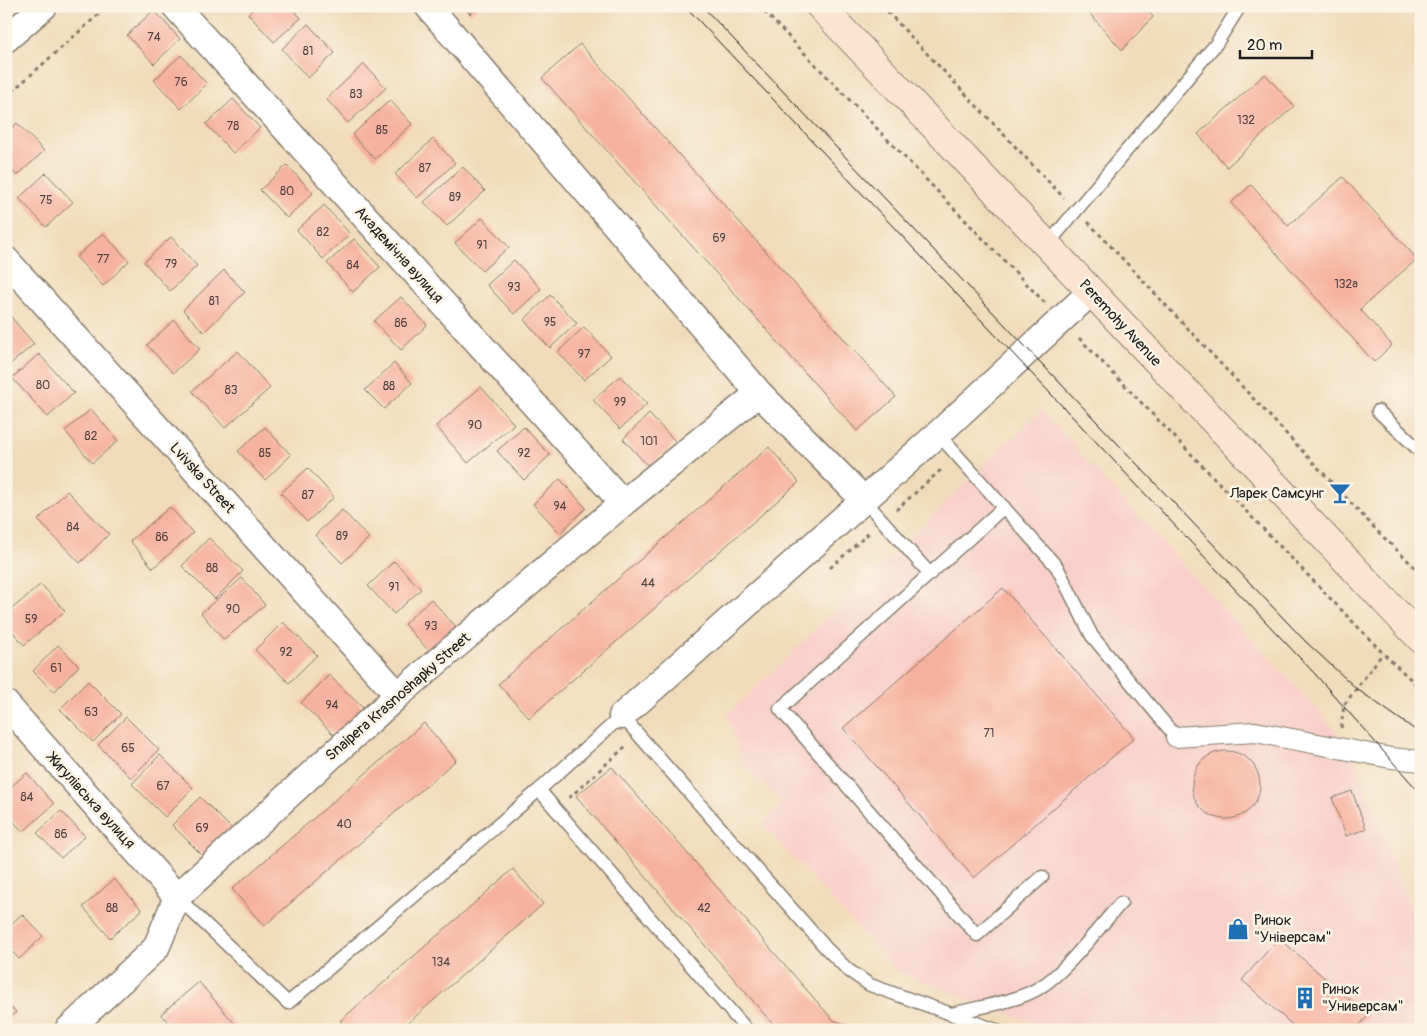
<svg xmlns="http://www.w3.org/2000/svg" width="1427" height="1036" viewBox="0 0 1427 1036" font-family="Pangolin,sans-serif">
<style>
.built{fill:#f7d0c9}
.building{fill:#f6b09f}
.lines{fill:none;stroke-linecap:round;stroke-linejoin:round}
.service-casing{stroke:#877c6c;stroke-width:15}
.pedestrian-casing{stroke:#877c6c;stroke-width:22}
.minor-casing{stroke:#877c6c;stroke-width:29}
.secondary-casing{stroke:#877c6c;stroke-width:30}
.path{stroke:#877c6c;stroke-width:3;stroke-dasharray:4 4;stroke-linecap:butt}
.service{stroke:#fff;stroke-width:12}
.pedestrian{stroke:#fff;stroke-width:20}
.minor{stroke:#fff;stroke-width:26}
.secondary{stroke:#fde4d0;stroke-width:28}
.tram{stroke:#1c1c1c;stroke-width:1}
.labels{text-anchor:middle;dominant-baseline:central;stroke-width:5;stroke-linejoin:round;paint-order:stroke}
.number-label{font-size:12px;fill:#52413d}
.street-label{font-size:15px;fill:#1c1c1c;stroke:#fcf5e5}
.poi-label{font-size:15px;fill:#1c1c1c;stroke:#fcf5e5;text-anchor:start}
</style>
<rect width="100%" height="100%" fill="#fcf5e5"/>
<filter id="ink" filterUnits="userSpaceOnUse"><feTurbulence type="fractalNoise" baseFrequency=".02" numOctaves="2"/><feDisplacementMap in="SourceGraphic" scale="10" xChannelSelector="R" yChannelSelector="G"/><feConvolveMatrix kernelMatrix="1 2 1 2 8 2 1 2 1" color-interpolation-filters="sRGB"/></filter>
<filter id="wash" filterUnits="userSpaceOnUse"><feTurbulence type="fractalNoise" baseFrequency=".0096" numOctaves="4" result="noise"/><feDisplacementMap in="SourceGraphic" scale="20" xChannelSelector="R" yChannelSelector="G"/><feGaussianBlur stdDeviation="1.12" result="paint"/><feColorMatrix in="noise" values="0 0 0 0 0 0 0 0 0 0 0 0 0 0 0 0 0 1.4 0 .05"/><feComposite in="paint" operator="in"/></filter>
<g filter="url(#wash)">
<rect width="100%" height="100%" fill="#f2dbbc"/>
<path class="built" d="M1041,411L1349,745L1421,936V1030H1053L900,973L763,825L781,803L744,764L727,716Z"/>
<g id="blocks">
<path class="building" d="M256,6H290L301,18L274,42L248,14Z
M463,6H478L470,14Z
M1083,6H1144L1153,17L1122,50Z
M154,10L180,39L154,64L127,35Z
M308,24L335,53L308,78L282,49Z
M580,44L896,397L857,431L542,78Z
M181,55L207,84L181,109L154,80Z
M364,64L386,88L348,123L326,99Z
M1265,74L1294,106L1227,167L1198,134Z
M233,99L260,128L233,153L206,124Z
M390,100L412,124L375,159L352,135Z
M17,123L44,151L17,176L6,164V133Z
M433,139L455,163L417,198L395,174Z
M287,165L313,193L287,218L260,190Z
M463,167L485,191L447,226L424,202Z
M46,173L73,202L46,227L19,198Z
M1343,177L1417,259L1360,309L1392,345L1374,362L1231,203L1251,185L1288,226Z
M324,205L350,234L323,259L297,230Z
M482,218L509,247L482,271L455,243Z
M103,233L129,261L103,286L76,257Z
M171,237L197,266L170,291L144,262Z
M354,239L380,267L353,292L327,263Z
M514,260L541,289L514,314L487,285Z
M224,270L245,292L204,332L183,310Z
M550,295L577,323L550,348L524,320Z
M401,297L427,325L401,350L374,321Z
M6,311L34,344L8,366L6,363Z
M174,320L200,349L173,373L147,345Z
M584,327L611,356L584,380L558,352Z
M238,351L270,388L225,428L192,391Z
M39,354L74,393L48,417L12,378Z
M394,363L412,383L384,409L365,390Z
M620,376L647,404L620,429L593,400Z
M481,387L514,424L468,463L436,426Z
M91,409L118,441L92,463L65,431Z
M649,414L676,442L649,467L623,439Z
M265,427L291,455L265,480L238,451Z
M524,427L550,455L524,480L497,451Z
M769,447L799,482L529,718L498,684Z
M308,468L334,497L307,522L281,493Z
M560,479L586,508L560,533L533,504Z
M67,491L109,534L80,563L38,520Z
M170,507L193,533L153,568L130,541Z
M342,510L369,538L342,563L315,535Z
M209,538L243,571L215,599L182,566Z
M394,561L421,589L394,614L368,586Z
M242,578L265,605L224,640L201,613Z
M41,584L65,611L24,645L6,624V614Z
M1003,588L1134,738L974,878L843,728Z
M431,599L457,628L431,653L404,624Z
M283,622L317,655L289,683L255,650Z
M58,645L79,666L54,692L33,671Z
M329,675L363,708L335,736L301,703Z
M88,681L121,714L93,742L60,709Z
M126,717L159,750L131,778L98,745Z
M424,723L456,760L264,926L232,889Z
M1192 785a34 34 0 1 1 68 0a34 34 0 1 1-68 0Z
M6,751L13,758L6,763Z
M160,755L193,788L165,817L132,784Z
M612,767L833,1020L861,1030H778L576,796Z
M27,773L54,804L23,832L6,813V791Z
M1352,791L1366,829L1346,836L1332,798Z
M200,797L233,830L205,858L172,825Z
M61,811L85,836L61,858L37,833Z
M513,869L543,904L400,1030H348L340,1021Z
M114,879L142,910L110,938L83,907Z
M22,914L43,936L19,959L6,945V929Z
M1279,938L1368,1016L1355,1030H1298L1242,980Z
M199,982L240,1030H175L161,1014Z
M6,1003L16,1012L6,1021Z"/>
</g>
</g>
<g filter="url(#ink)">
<use href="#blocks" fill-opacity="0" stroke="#877c6c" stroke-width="1"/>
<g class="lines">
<g class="service-casing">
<path id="service" d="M1048,244L1216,44L1240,6
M1378,411L1421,452
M938,434L1057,567L1092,636L1176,737
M864,500L930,574
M1004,507L780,709L977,935L1042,877
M177,897L288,1003L539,790
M952,1014C978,1007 1016,1002 1039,988C1066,972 1099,927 1121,903
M747,1030L539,790L622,716L826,948L848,970L870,985L996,1030"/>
</g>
<g class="pedestrian-casing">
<path id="pedestrian" d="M1176,737L1255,732L1391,758L1421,761"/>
</g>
<g class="minor-casing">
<path id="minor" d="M175,6L623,503
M428,6L759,393L864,500
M6,39L44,6
M6,260L398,695
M6,704L177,897
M622,716L938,434L1091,292
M68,1030L156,948L177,897L398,695L623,503L759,393"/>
</g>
<g class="secondary-casing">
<path id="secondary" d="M820,6L1421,639"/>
</g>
<path class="path" d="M759,6L1045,303
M882,6L1064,198
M6,97L108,6
M1088,222L1382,536L1421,573
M1079,338L1383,653L1421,689
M896,510L943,468
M830,568L870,532
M1341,728L1344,705L1383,653
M569,798L626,746"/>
<use href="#service" class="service"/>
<use href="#pedestrian" class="pedestrian"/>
<use href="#minor" class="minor"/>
<use href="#secondary" class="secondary"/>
<path class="tram" d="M685,6L1315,674L1421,794
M702,6L1306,642L1357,689L1421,734"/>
</g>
</g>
<defs>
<g id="bar-bare" transform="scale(1.725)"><path d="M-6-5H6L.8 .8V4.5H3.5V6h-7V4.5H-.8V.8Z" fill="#1f6fb2" stroke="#fcf5e5" stroke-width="2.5" paint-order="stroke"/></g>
<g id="shop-bare" transform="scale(1.725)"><path d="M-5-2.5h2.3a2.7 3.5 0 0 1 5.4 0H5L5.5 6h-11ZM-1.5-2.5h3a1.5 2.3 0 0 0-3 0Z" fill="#1f6fb2" stroke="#fcf5e5" stroke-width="2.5" paint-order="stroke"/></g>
<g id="building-bare" transform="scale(1.725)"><path d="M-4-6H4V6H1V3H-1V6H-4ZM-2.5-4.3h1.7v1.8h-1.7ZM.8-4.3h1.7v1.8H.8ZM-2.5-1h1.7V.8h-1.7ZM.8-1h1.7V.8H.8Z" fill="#1f6fb2" stroke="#fcf5e5" stroke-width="2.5" paint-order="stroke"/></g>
</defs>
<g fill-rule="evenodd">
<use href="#bar-bare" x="1340" y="493"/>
<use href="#shop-bare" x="1238" y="929"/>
<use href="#building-bare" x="1305" y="998"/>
</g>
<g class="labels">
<g class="number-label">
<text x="154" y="37">74</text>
<text x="308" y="51">81</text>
<text x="181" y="82">76</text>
<text x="356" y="94">83</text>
<text x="1246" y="120">132</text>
<text x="233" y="126">78</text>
<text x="382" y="130">85</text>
<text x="425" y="168">87</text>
<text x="287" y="191">80</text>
<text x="455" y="197">89</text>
<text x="46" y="200">75</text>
<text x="323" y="232">82</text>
<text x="719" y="238">69</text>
<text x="482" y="245">91</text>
<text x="103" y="259">77</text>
<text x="171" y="264">79</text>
<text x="353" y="265">84</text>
<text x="1346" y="284">132а</text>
<text x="514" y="287">93</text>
<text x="214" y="301">81</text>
<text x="550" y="322">95</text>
<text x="401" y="323">86</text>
<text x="584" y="354">97</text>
<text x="43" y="385">80</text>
<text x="389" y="386">88</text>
<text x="231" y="390">83</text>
<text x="620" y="402">99</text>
<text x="475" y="425">90</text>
<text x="91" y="436">82</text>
<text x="649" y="441">101</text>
<text x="265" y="453">85</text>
<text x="524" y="453">92</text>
<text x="308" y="495">87</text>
<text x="560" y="506">94</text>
<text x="73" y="527">84</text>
<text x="342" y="536">89</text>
<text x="162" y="537">86</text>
<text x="212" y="568">88</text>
<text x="648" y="583">44</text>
<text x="394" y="587">91</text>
<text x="233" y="609">90</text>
<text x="31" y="619">59</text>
<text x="431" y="626">93</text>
<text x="286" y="652">92</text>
<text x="56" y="668">61</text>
<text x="332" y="705">94</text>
<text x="91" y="712">63</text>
<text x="989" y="733">71</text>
<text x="128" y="748">65</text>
<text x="163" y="786">67</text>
<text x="27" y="797">84</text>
<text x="344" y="824">40</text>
<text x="202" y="828">69</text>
<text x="61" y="834">86</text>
<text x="112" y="908">88</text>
<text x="704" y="908">42</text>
<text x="441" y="962">134</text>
</g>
<g class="street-label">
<text transform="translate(399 255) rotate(48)">Академічна вулиця</text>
<text transform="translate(1120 323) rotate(47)">Peremohy Avenue</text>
<text transform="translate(202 478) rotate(48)">Lvivska Street</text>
<text transform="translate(398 697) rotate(-41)">Snaipera Krasnoshapky Street</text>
<text transform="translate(91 801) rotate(48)">Жигулівська вулиця</text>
</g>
<g class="poi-label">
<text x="1324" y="493" text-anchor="end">Ларек Самсунг</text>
<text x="1254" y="920">Ринок<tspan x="1254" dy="17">"Універсам"</tspan></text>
<text x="1322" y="989">Ринок<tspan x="1322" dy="17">"Универсам"</tspan></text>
</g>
</g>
<rect width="1427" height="1036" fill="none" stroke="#fcf5e5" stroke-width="25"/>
<path d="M1240 50v8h72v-8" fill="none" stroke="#1c1c1c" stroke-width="2.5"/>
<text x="1247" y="50" font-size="15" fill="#1c1c1c" stroke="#fcf5e5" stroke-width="4" paint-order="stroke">20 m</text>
</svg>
